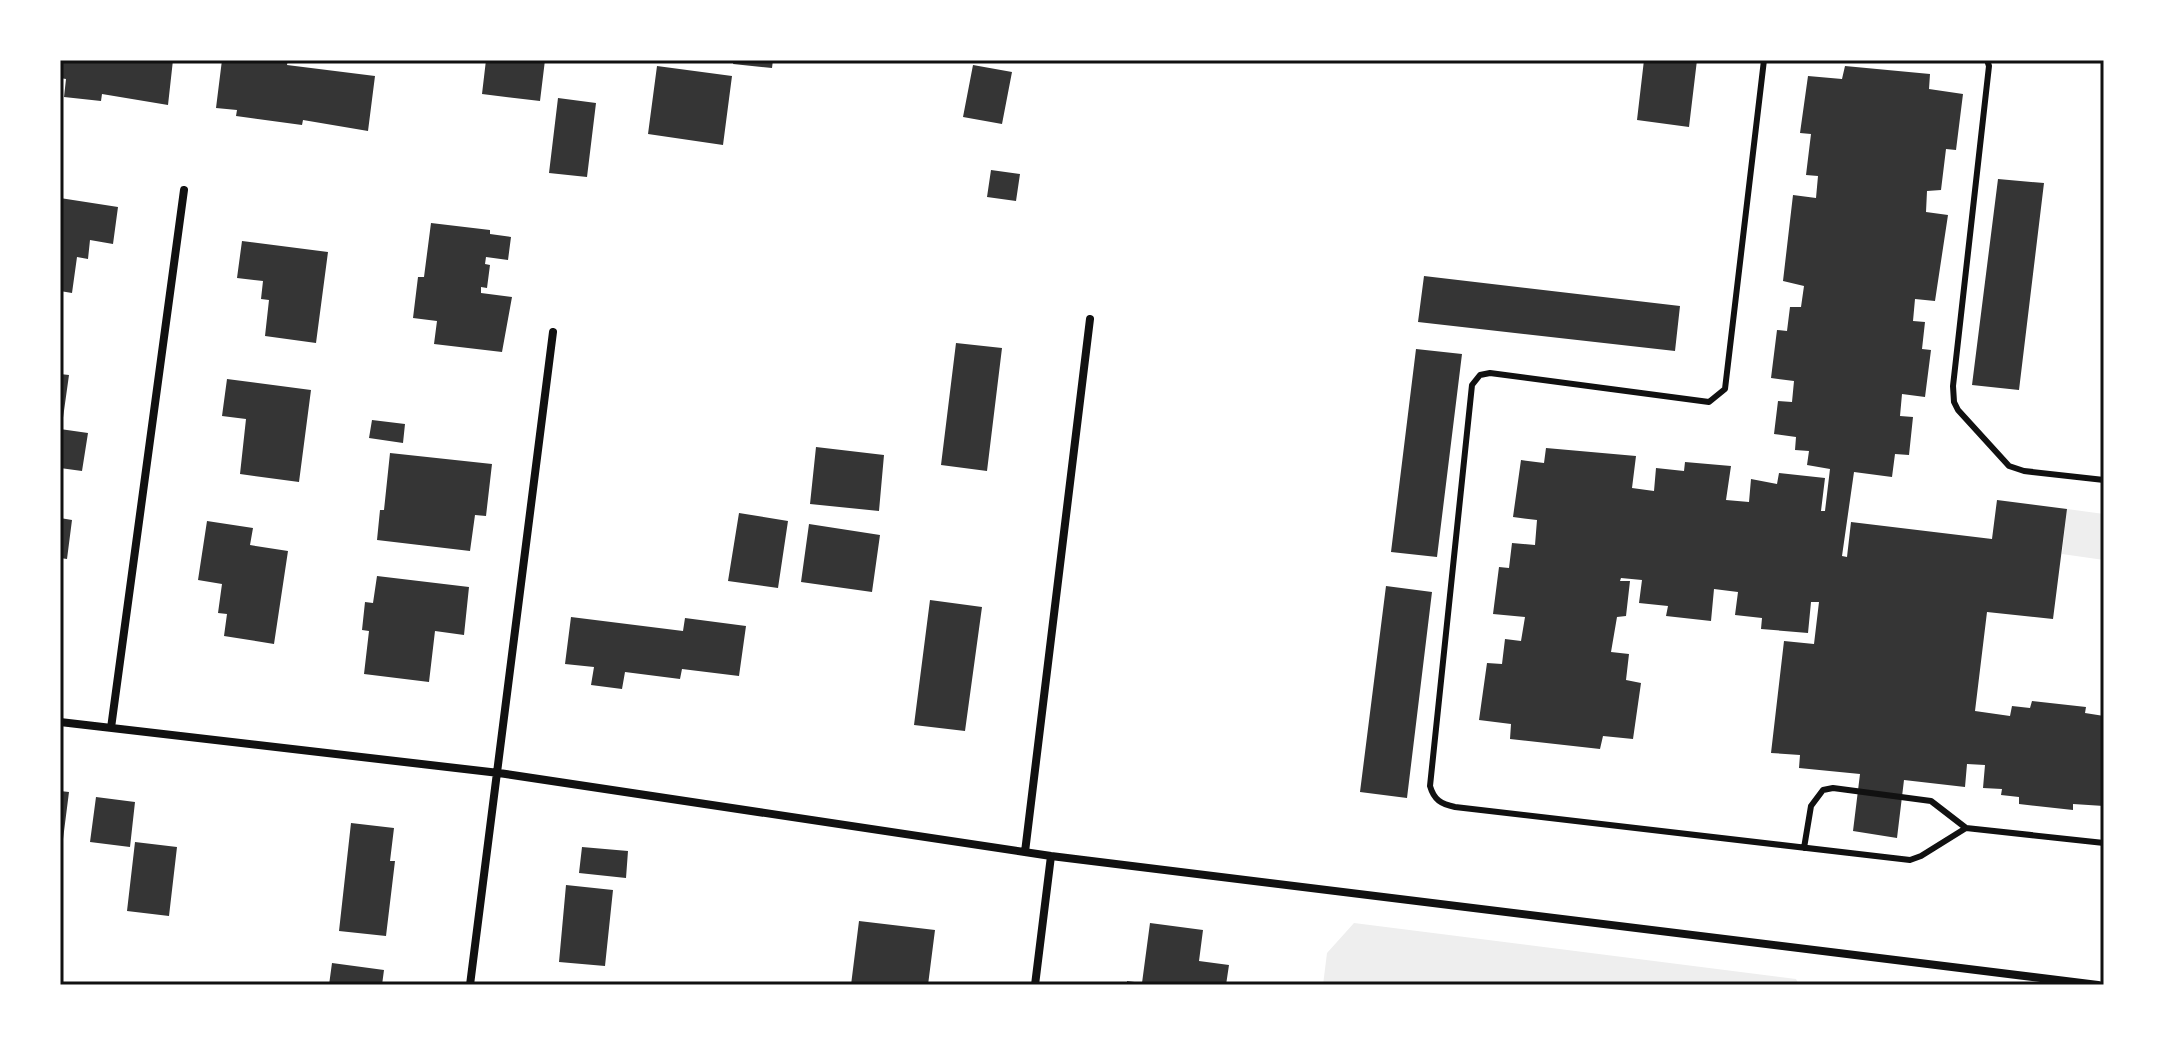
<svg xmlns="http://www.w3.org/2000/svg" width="2164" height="1045" viewBox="0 0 2164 1045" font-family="Inter,sans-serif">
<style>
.green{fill:#eee}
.building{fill:#353535}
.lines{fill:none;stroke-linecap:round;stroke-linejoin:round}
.service{stroke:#111;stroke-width:6}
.minor{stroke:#111;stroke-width:8}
.neatline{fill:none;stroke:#111;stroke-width:3}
</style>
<rect width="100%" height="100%" fill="#fff"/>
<path class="green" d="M2067,509L2104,514V560L2062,554Z
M1354,923L1796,979L1799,985H1323L1327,953Z"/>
<path class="building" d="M60,60H173L168,105L102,94L101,101L64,97L66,79L60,78Z
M222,60H288L287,65L375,76L368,131L303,120L302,125L236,116L237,110L216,108Z
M486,60H545L540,101L482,94Z
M734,60H773L772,68L733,64Z
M1644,60H1697L1689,127L1637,120Z
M973,65L1012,72L1002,124L963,117Z
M657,66L732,76L723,145L648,134Z
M1845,66L1930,74L1929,89L1963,94L1956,150L1946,149L1941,190L1927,191L1926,212L1948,215L1935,301L1915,299L1913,321L1925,322L1922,349L1931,350L1925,397L1902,394L1900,416L1913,417L1909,455L1895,454L1892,477L1854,472L1842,556L1847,557L1851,522L1992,539L1997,500L2067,509L2053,619L1987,612L1975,711L2010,716L2012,706L2030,708L2032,701L2086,707L2085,713L2104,716V806L2073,804V810L2019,804V797L2001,795L2002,789L1983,788L1985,765L1967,764L1965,787L1904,780L1897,838L1853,831L1860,774L1799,768L1800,755L1771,753L1784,641L1814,644L1819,602H1811L1808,633L1761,629L1762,618L1735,615L1738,592L1714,589L1711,621L1666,616L1668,606L1639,603L1642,580L1621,578L1620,581H1630L1626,616L1617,617L1611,652L1629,654L1626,680L1641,683L1633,739L1603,736L1600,749L1510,739L1511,724L1479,720L1487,663L1502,664L1505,639L1521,641L1525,617L1493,614L1499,567L1509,568L1512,543L1535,545L1537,520L1513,517L1521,460L1544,463L1546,448L1636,456L1632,488L1654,491L1656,468L1684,471L1685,462L1731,466L1726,500L1749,502L1751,479L1777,484L1779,473L1825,478L1821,511H1825L1830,469L1807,465L1809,451L1795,450L1796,437L1774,434L1778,401L1792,402L1794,381L1771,378L1777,330L1787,331L1790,307H1801L1804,286L1783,281L1793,195L1816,198L1818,176L1806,175L1811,134L1800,133L1808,76L1842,79Z
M558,98L596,103L587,177L549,173Z
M991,170L1020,174L1016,201L987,197Z
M1998,179L2044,183L2019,390L1972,385Z
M60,198L118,207L113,244L90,240L88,259L77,257L72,293L60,291Z
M431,223L490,230V234L511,237L508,260L486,257L485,264L490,265L487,288L481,287V293L512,297L502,352L434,344L437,321L413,318L418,277H424Z
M242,241L328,252L316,343L265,336L269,300L261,299L263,281L237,278Z
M1424,276L1680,306L1675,351L1418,322Z
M956,343L1002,348L987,471L941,465Z
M1416,349L1462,354L1437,557L1391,552Z
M60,374L69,375L62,425L60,424Z
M227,379L311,390L299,482L240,474L246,419L222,416Z
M372,420L405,424L403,443L369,438Z
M60,429L88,433L82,471L60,468Z
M816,447L884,455L879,511L810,504Z
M390,453L492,464L486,516L475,515L470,551L377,540L380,510H384Z
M739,513L788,521L778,588L728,581Z
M60,518L72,520L67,559L60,558Z
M207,521L253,528L250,545L288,551L274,644L224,636L227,614L218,613L222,584L198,580Z
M809,524L880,535L872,592L801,582Z
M377,576L469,587L464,635L435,631L429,682L364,674L369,631L362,630L365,602L373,603Z
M1386,586L1432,592L1407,798L1360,792Z
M930,600L982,607L965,731L914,725Z
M571,617L683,631L685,618L746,626L739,676L682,669L680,679L625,672L622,689L591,685L594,667L565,664Z
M60,791L69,792L62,847H60Z
M96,797L135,802L130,847L90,842Z
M351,823L394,828L390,861H395L386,936L339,931Z
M135,842L177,847L169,916L127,911Z
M582,847L628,851L626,878L579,873Z
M566,885L613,890L605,966L559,962Z
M859,921L935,930L928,985H851Z
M1150,923L1203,930L1199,961L1229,965L1226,985H1127V981L1142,983Z
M332,963L384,970L382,985H329Z"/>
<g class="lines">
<path class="service" d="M1764,60L1725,389L1709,402L1490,373L1480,375L1472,385L1430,786C1434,800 1441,804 1455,807L1910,860L1921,856L1966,828L2104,843
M1987,60L1989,66L1953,386L1954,402L1958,410L2009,466L2024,471L2104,480
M1804,848L1811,806L1823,790L1833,788L1931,801L1966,828"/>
<path class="minor" d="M60,722L499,773L1051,856L2098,985
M111,728L184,190
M1025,852L1090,319
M470,985L553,332
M1035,985L1051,856"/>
</g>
<rect width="2164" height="1045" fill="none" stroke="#ffffff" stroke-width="124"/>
<rect x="62" y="62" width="2040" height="921" class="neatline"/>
</svg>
